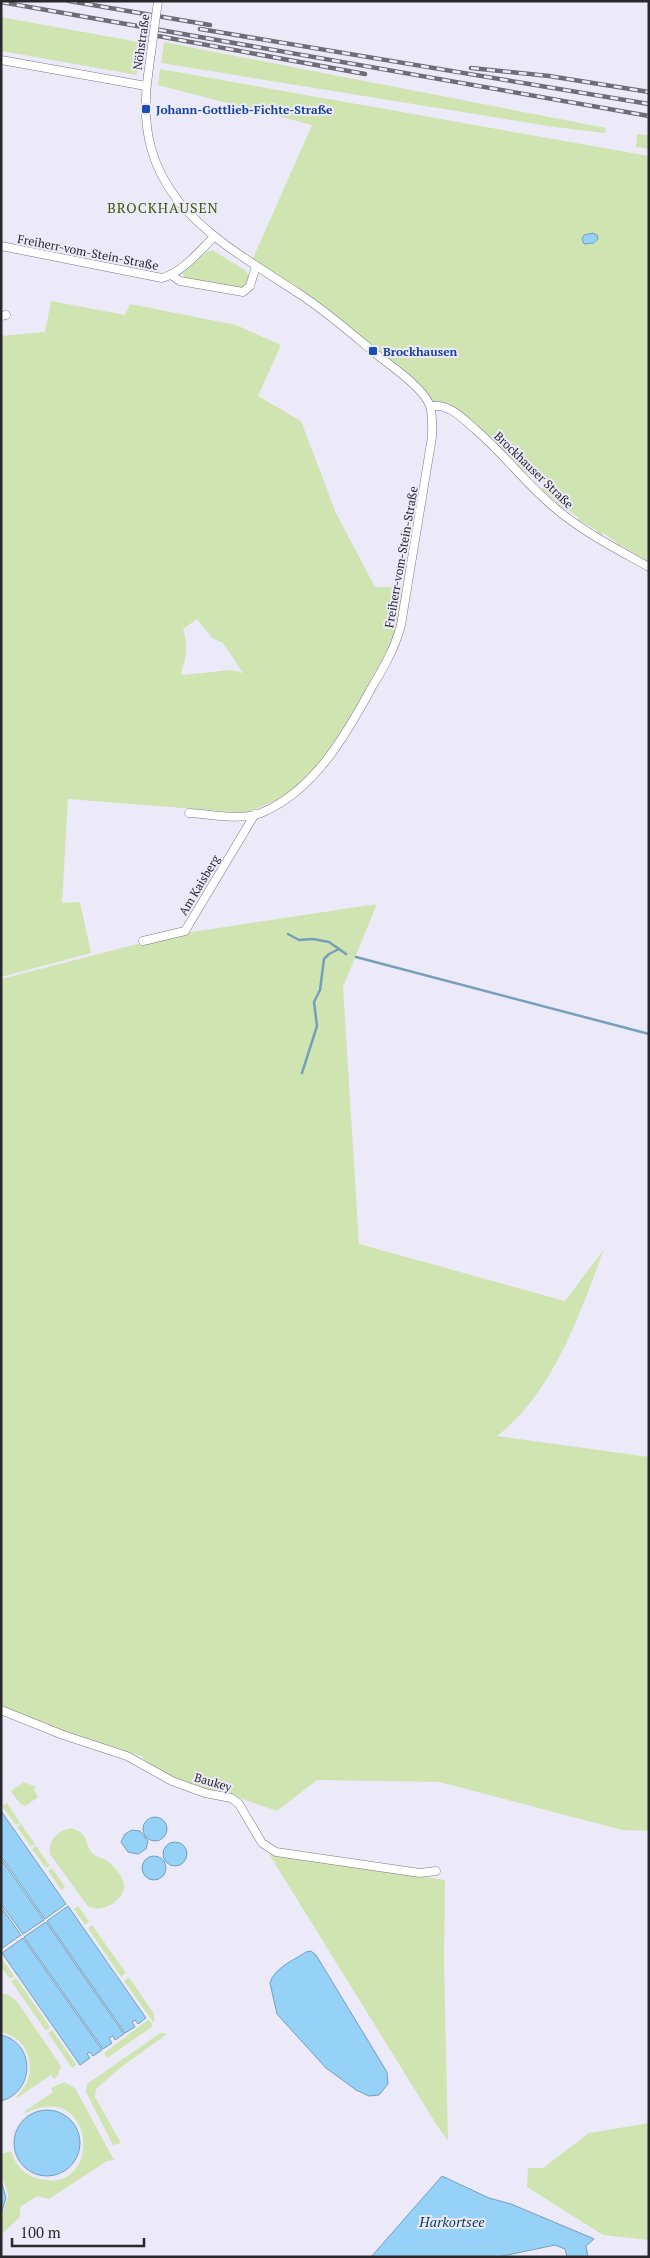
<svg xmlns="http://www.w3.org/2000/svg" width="650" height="2258" viewBox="0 0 650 2258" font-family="'PT Serif',serif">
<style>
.green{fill:#d0e4b1;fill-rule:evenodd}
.water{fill:#96d2f7;stroke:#759fba}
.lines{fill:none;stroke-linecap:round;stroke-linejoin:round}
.stream{stroke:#759fba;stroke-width:2.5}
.street-casing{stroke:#797784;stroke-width:9}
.street{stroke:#fff;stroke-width:8}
.rail-casing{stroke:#6e6d75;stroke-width:4.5}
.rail{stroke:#eceaf9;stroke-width:2.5;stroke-dasharray:8;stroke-linecap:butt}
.street-bridge-casing{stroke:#797784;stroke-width:9;stroke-linecap:butt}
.street-bridge{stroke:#fff;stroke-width:8}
.transit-dot{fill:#1a4fb4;stroke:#eceaf9;stroke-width:2}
.labels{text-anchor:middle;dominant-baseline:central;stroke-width:4;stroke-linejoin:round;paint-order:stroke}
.street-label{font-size:12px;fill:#28272c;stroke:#eceaf9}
.transit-label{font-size:12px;font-weight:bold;fill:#164399;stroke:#eceaf9;text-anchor:start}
.neighbourhood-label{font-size:14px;letter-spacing:1px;fill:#3f5509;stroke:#eceaf9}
.water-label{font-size:14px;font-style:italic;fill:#0a3c55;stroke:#eceaf9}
</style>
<rect width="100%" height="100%" fill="#eceaf9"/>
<path class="green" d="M1,17L139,42L137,75L1,51Z
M164,42L606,128L605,133L554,127L161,63Z
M160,69L649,156V562L640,556L639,558L633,555L634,553L621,545L619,547L615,544L616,542L603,533L601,536L596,533L597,530L578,520L579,518L567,509L566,511L541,489L546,485L544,483L513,465L454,411L430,406L422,394L358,339L251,263L312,125L158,85Z
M637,134L649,135V149L636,147Z
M212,250L245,270L249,277L248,283L242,289L184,278L183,273L207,252Z
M51,301L125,315L130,304L236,325L281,345L258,396L301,421L336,513L375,587H403L401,625L395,644L338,744L291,794L246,813L68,799L62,903L80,902L91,953L1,977V336L45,332ZM197,619L212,638L223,643L243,673L231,670L182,675C181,669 183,668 184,663C187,651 187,640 183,629Z
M377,904L343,987L359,1244L565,1301L604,1249C580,1313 554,1392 497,1436L649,1457V1831L622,1830L439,1782L317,1780L277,1811L228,1794H217L157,1771L141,1756L63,1733L1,1708V979L161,938L176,937L185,933Z
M24,1782L36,1787L34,1790L38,1797L26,1806L20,1804L11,1791Z
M7,1803L20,1823L16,1825L2,1806Z
M21,1824L35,1844L31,1847L17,1827Z
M71,1828C90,1834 83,1841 92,1853C96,1857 100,1857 106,1860C112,1864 121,1874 123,1881C130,1898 99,1917 87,1905L50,1854C48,1839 58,1831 71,1828Z
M36,1846L50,1866L46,1868L32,1849Z
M269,1854L445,1880L444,1963L448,2141L436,2124Z
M52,1868L65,1887L61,1890L48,1871Z
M78,1906L89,1922L85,1925L74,1909Z
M92,1925L126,1973L121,1977L88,1928Z
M1,1957L14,1976L10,1979L1,1967Z
M129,1977L154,2014V2023L124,1981Z
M16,1978L50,2027L46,2031L11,1981Z
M1,1994H6L16,2000L61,2066L58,2075L54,2079L51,2075L17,2098L16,2097C39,2077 33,2039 1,2032Z
M149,2019L153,2026L107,2058L104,2053Z
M52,2030L76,2064V2065L72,2068L48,2033Z
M160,2033L167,2034L120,2068L96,2089L95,2097L121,2143L113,2145L86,2092L87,2084Z
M64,2082L75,2088L114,2160L107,2161L49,2199L37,2196L20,2207V2217L1,2235V2216L8,2198L7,2190L1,2176V2154L11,2151C14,2163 24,2175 36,2178C104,2199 97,2078 26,2113L25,2111L53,2092L51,2088Z
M649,2123V2240L603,2235L527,2187L528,2168H543L589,2133Z"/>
<path class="water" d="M593,233L597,235L598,239L594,243L584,244L582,239L584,235Z
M1,1811L66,1904L45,1919L1,1856Z
M143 1829a12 12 0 1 1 24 0a12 12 0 1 1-24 0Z
M132,1830L140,1831L148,1841L146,1849L138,1854L128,1852L121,1842L125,1834Z
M163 1854a12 12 0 1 1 24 0a12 12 0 1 1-24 0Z
M142 1868a12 12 0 1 1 24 0a12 12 0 1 1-24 0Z
M1,1859L44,1920L23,1934L1,1904Z
M68,1906L146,2018L138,2024L135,2020L132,2022L135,2027L125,2033L47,1921Z
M1,1907L21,1935L1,1949Z
M46,1922L124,2034L115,2040L113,2036L109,2038L112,2043L103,2049L24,1937Z
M23,1938L102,2050L93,2056L90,2052L87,2054L90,2058L80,2065L2,1953Z
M311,1951L316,1955L387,2072L388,2084L379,2095L369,2096L356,2090L326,2068L277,2014L270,1983C274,1968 294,1960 306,1952Z
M1,2035C36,2043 35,2092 1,2101Z
M14 2143a33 33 0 1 1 66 0a33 33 0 1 1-66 0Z
M442,2176L489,2198L511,2204L592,2238L594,2239L586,2246L588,2257H567L565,2249L555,2245L498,2257H371Z
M1,2180L6,2198L1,2214Z"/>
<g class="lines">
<path class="stream" d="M288,934L299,940L313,939L329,942L339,949
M356,957L649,1034
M302,1073L317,1026L314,1002L320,990L324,959L329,954L339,949L346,954"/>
<g class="street-casing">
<path id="street" d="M1,60L146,86
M148,75C131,195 212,237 298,293C326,311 351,333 376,354C391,366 424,388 430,406C433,415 432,428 432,437L401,625C395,648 384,667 372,687C346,735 314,791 261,813C240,821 211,814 189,813
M1,246L162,278C183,272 199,251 214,237
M171,275L180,281L243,292L250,286L256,266
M1,316L6,315
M430,406C451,404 462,418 476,430C504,454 526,484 555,508C583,532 617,549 649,567
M143,941L185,931L255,814
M1,1710L63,1735L127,1756L172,1781L205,1793L231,1798L239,1804L262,1843L276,1852L420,1873L436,1871"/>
</g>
<use href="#street" class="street"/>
<g class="rail-casing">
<path id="rail" d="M69,1L210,25
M1,2L649,116
M200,29L649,104
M147,34L365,74
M471,68L549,76L649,92"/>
</g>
<use href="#rail" class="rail"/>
<g class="street-bridge-casing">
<path id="street-bridge" d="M148,75L158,1"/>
</g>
<use href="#street-bridge" class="street-bridge"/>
</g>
<g class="transit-dot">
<rect x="141" y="104" width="10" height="10" rx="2.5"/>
<rect x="368" y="346" width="10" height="10" rx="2.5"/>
</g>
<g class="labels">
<g class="street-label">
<text transform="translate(141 42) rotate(-82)">Nöhstraße</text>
<text transform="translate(88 252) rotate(11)">Freiherr-vom-Stein-Straße</text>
<text transform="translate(534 470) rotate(44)">Brockhauser Straße</text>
<text transform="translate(401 557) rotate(-80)">Freiherr-vom-Stein-Straße</text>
<text transform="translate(199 885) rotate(-59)">Am Kaisberg</text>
<text transform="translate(213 1782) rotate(16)">Baukey</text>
</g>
<g class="transit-label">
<text x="156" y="109">Johann-Gottlieb-Fichte-Straße</text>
<text x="383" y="351">Brockhausen</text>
</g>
<g class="neighbourhood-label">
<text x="163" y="207">BROCKHAUSEN</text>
</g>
<g class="water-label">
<text x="452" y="2221">Harkortsee</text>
</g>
</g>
<rect width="650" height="2258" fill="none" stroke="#28272c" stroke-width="5"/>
<path d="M12 2238v8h132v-8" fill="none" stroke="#28272c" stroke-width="2.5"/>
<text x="20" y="2238" font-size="15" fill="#28272c" stroke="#eceaf9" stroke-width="4" paint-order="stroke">100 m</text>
</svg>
